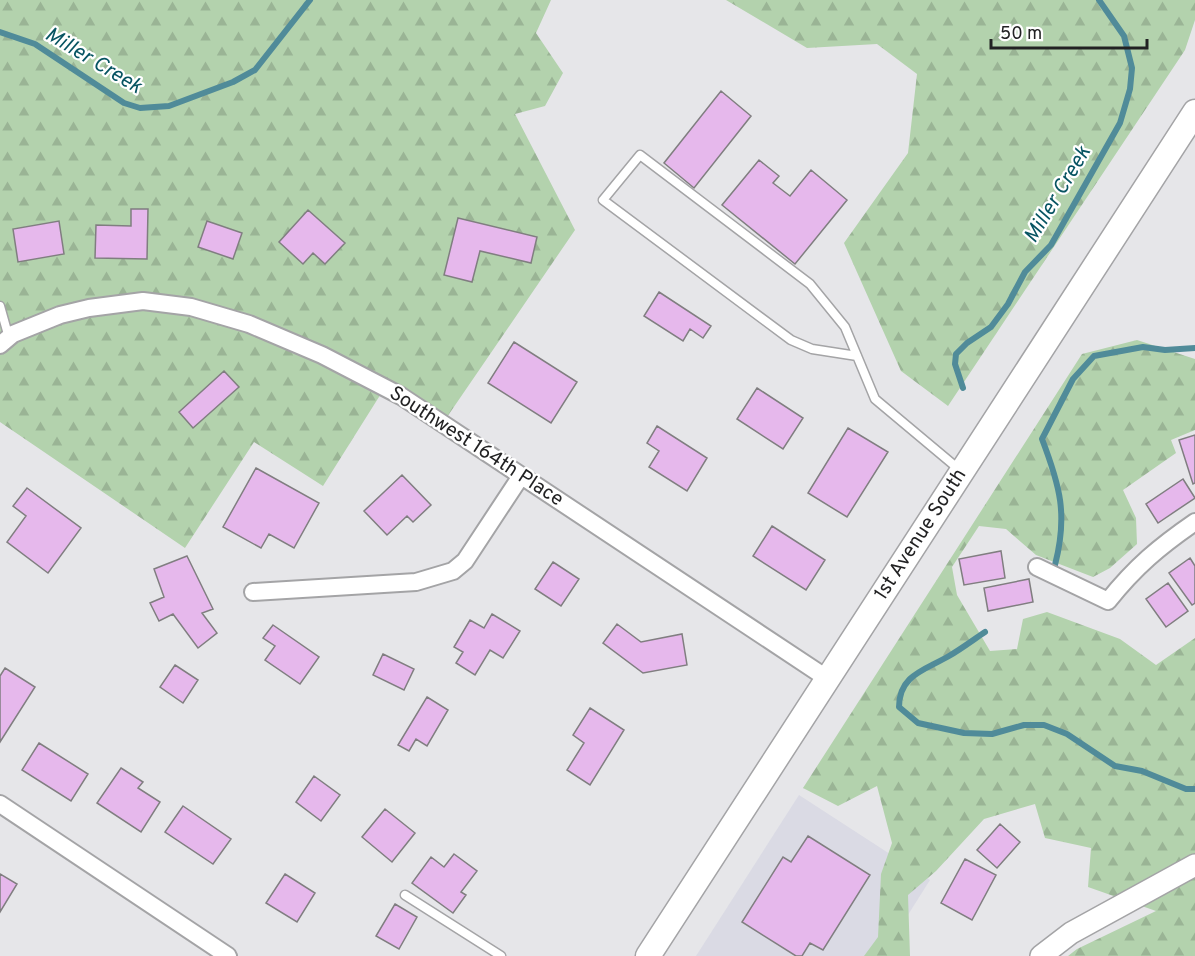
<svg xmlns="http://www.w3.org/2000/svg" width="1195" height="956" viewBox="0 0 1195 956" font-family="Overpass,sans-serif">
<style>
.built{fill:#dadae4}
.forest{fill:url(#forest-firs)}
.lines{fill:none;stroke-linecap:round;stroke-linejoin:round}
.stream{stroke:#508b99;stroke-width:6}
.building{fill:#e6b8ec;stroke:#807e80;stroke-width:1.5}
.service-casing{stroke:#a4a4a6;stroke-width:11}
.minor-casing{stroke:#a4a4a6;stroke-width:20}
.tertiary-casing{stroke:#a4a4a6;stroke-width:24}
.secondary-casing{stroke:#a4a4a6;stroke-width:27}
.service{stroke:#fff;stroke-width:8}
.minor{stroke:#fff;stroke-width:16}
.tertiary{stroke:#fff;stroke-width:21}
.secondary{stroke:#fff;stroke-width:24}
.labels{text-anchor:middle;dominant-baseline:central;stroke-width:4.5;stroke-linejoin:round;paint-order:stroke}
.street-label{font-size:20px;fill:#222223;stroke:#fff}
.water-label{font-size:21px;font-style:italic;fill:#075462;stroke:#fff}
</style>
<defs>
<pattern id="forest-firs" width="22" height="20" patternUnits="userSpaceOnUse" patternTransform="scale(1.5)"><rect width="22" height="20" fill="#b3d2ad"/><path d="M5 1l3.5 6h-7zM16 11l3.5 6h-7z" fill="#9ab495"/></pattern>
</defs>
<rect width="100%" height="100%" fill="#e6e6e9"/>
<path class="built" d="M799,795L930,880L882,956H696Z"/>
<path class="forest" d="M0,0H551L536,33L563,73L545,106L515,114L575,230L447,417L389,381L323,486L254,442L185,548L0,422Z
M726,0H1195V20L1185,50L948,406L901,371L844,243L908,153L917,74L877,44L807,48Z
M1137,340L1195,359V430L1171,440L1176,453L1123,490L1136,518L1137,544L1110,568L1093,577L1036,555L1006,529L979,526L952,567L957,595L990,651L1017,649L1023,619L1047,612L1120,639L1156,665L1195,638V956H1068L1077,949L1156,911L1088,887L1091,848L1045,838L1035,804L984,819L936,871L908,895L910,956H864L878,937L881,874L892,843L877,786L838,806L803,788L1082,354Z"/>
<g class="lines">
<path class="stream" d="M0,32L35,44L124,103L140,108L169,106L233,82L255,70L310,0
M963,388L955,364L956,354L967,343L991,327L1008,304L1025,272L1051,245L1120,123L1130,89L1132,68L1124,36L1099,0
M1055,565C1068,515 1060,486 1042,439L1073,379L1094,356L1143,347L1165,350L1195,348
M985,632C973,640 961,649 949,656C925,670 899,675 899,707L918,723L964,733L992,734L1024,725H1044L1067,734L1115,766L1142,771L1186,789H1195"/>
</g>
<path class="building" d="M721,91L751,116L694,188L664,163Z
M759,160L779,176L773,183L790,196L811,170L847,200L795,264L722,205Z
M131,209H148L147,259L95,258L96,225L131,226Z
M308,210L345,243L325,264L313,253L303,264L279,242Z
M458,218L537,237L531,263L480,251L472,282L444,275Z
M59,221L64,254L18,262L13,229Z
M207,221L242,233L233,259L198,247Z
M659,292L711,326L703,338L690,329L683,341L644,316Z
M514,342L577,382L551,423L488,383Z
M224,371L239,387L193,428L179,412Z
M757,388L803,418L783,449L737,419Z
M657,426L707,458L687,491L649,467L659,451L647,443Z
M848,428L888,452L847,517L808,493Z
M1195,435V483L1193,484L1179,440Z
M256,468L319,503L294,548L269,534L261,548L223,527Z
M402,475L431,505L413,522L407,516L387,535L364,511Z
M1183,479L1195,498L1158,523L1146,504Z
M27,488L81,528L48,573L7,542L26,516L13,506Z
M772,526L825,560L806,590L753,556Z
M1001,551L1005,578L964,585L959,559Z
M187,556L213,609L202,613L217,633L198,648L173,614L159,621L150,603L164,597L154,569Z
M1190,558L1195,566V603L1192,605L1169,573Z
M553,562L579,579L561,606L535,589Z
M1029,579L1033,602L988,611L984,588Z
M1168,583L1188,611L1166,627L1146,599Z
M492,614L520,631L503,658L490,650L475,675L456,663L463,652L454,647L470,620L484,628Z
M617,624L641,642L682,634L687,665L643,673L603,643Z
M273,625L319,657L300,684L265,660L275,646L263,638Z
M383,654L414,669L404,690L373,675Z
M175,665L198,680L183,703L160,687Z
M5,668L35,687L0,742V676Z
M427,697L448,710L427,746L416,739L409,751L398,745Z
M590,708L624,730L590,785L567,770L584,743L573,735Z
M39,743L88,774L71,801L22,770Z
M121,768L143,782L138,788L160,802L141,832L97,803Z
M314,776L340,795L321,821L296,802Z
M183,806L231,839L213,864L165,832Z
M385,809L415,833L392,862L362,837Z
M1000,824L1020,842L997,868L977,850Z
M808,836L870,875L823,950L810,943L802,956H796L742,922L783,857L791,862Z
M454,854L477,871L461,892L466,895L453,913L412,883L431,857L444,867Z
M965,859L996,875L972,920L941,903Z
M0,874L17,884L0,912Z
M285,874L315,893L297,922L266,903Z
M395,904L417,917L399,949L376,936Z"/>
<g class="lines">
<g class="service-casing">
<path id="service" d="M0,306L9,338
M857,356L812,349L791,340L603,200L640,155L810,284L845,327L875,399L961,471
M405,895L501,956"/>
</g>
<g class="minor-casing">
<path id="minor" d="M0,345L13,334L60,315L89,308L143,301L191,307L249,324L322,355L401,396L828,679
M1037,567L1108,601C1135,567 1160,546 1195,522
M253,592L416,582L453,571L465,561L521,476
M0,804L228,956"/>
</g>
<g class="tertiary-casing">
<path id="tertiary" d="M1041,956L1071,933L1195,865"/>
</g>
<g class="secondary-casing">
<g id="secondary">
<path id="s1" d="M648,956L1195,112"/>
</g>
</g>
<use href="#service" class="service"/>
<use href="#minor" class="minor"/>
<use href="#tertiary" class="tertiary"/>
<use href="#secondary" class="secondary"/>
</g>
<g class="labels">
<g class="street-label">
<text transform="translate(476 447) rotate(33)">Southwest 164th Place</text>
<text stroke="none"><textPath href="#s1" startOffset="502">1st Avenue South</textPath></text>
</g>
<g class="water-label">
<text transform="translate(93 61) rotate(31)">Miller Creek</text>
<text transform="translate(1058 195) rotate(-59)">Miller Creek</text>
</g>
</g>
<path d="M991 39v9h156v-9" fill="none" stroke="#222223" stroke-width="3"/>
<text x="1000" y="39" font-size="18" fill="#222223" stroke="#ffffff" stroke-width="4.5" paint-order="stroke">50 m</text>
</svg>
